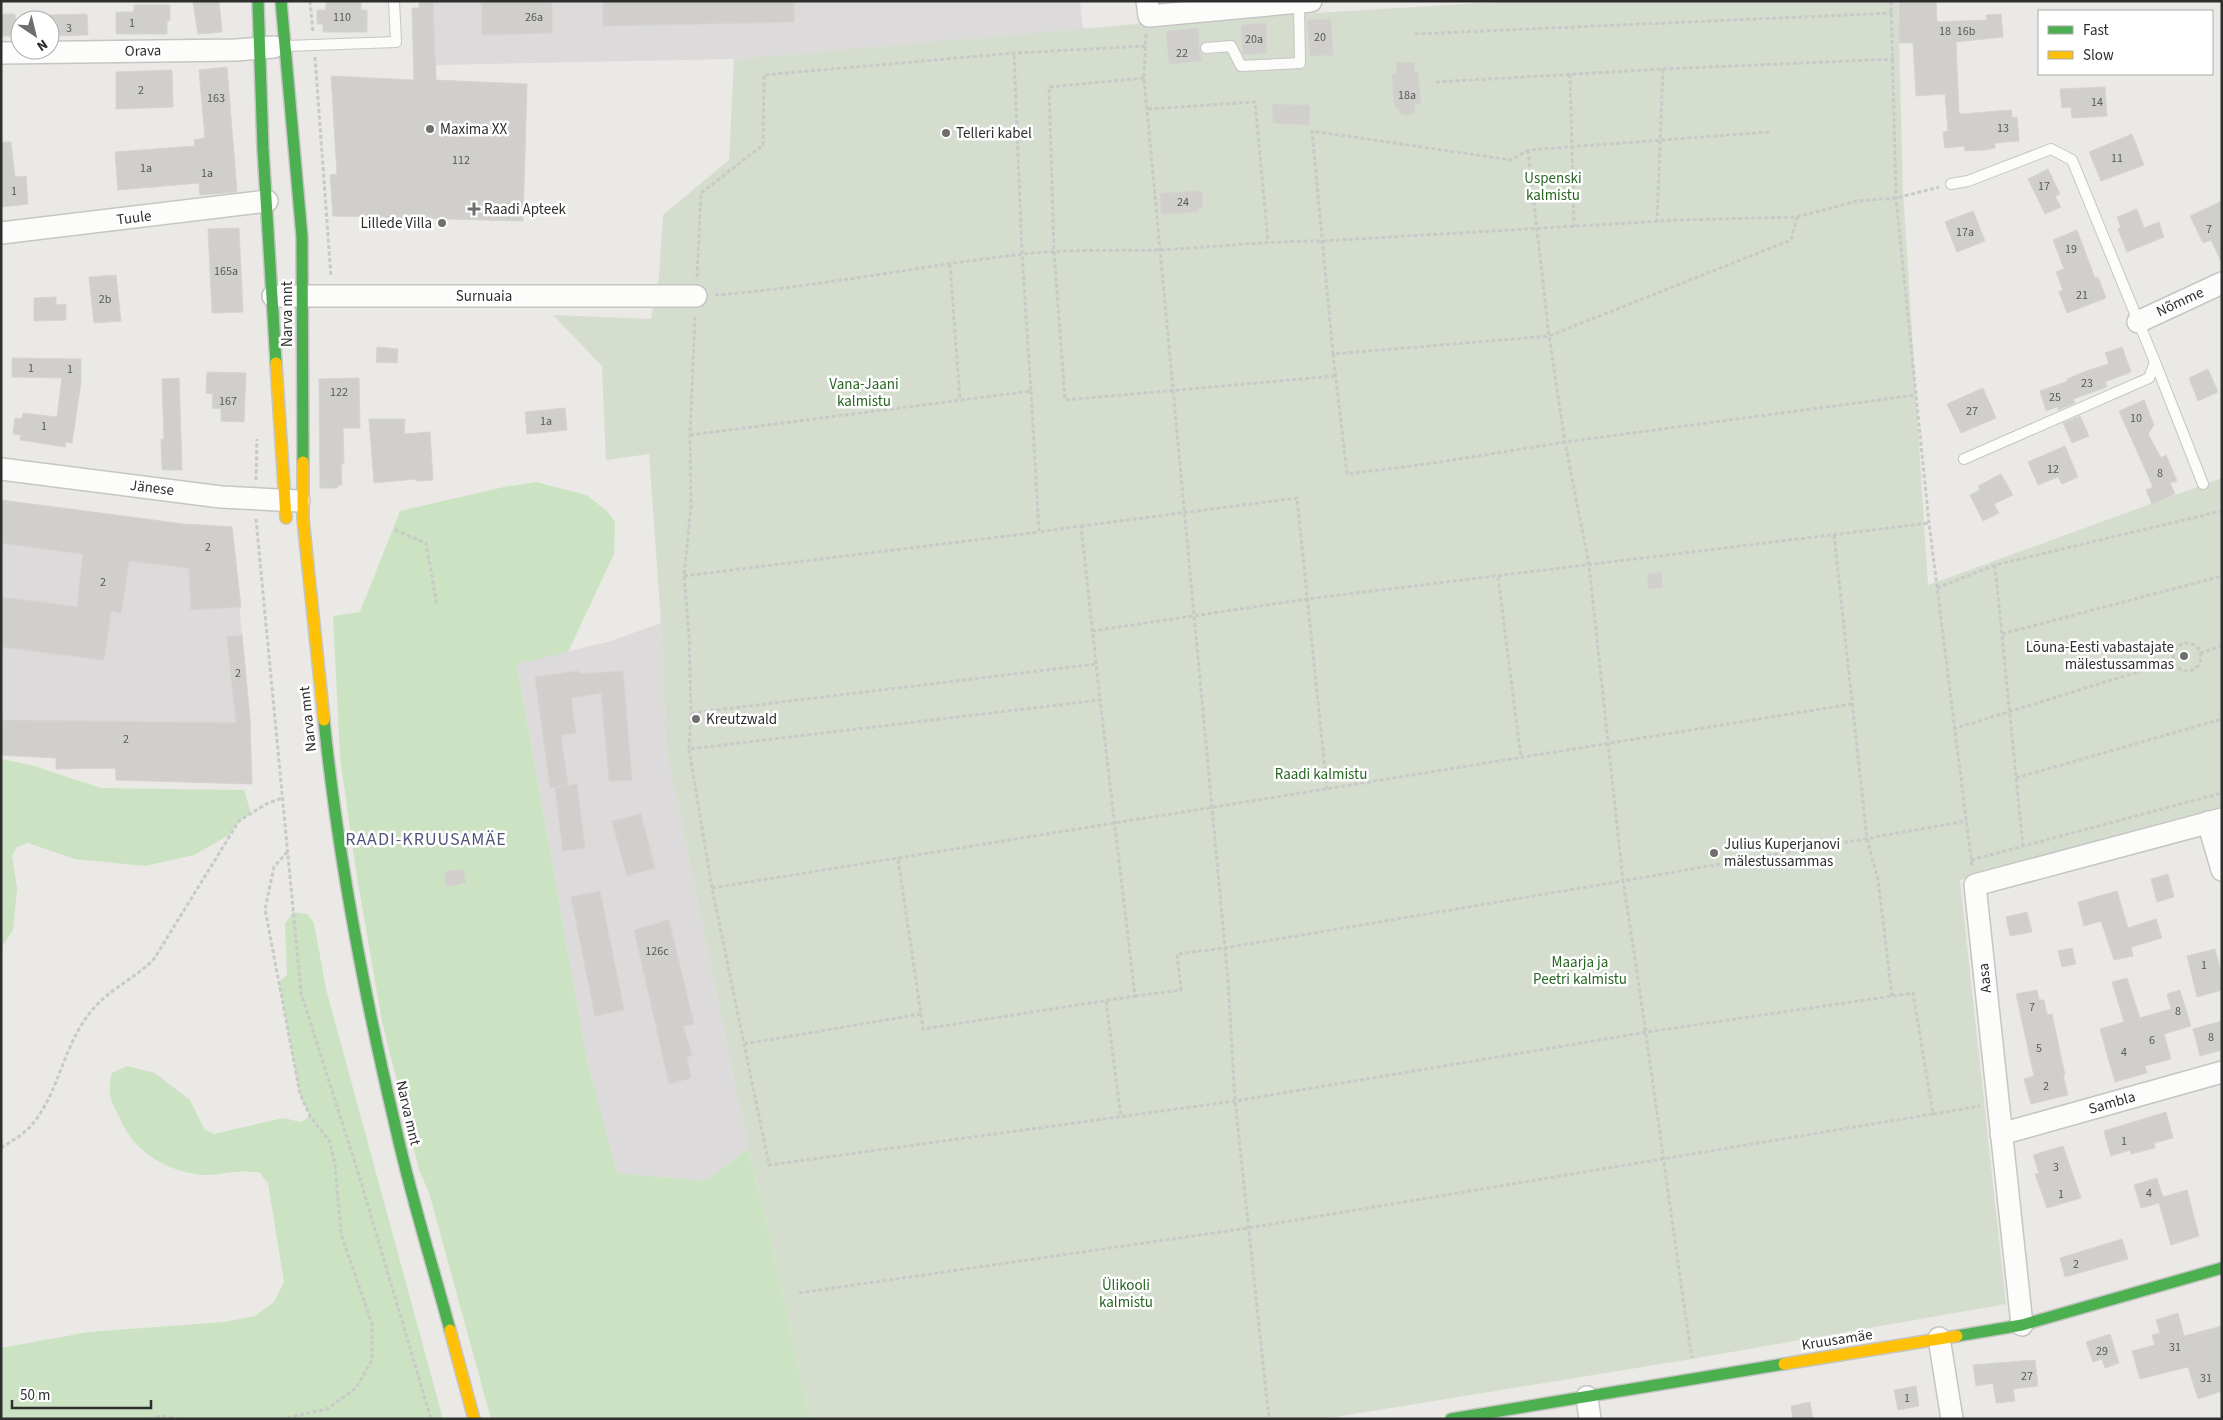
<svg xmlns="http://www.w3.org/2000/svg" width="2223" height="1420" viewBox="0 0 2223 1420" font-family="'Source Sans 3',sans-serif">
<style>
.industrial{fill:#dcdadb}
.green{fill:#cbe3c2}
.cemetery{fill:#d5dece}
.building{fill:#d0cfcb;stroke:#d5d4d1}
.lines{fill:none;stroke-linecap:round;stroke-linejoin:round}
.lane-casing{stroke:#c5c5c4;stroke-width:12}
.street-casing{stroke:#c5c5c4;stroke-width:24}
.fast-casing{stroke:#c5c5c4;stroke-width:14}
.slow-casing{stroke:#c5c5c4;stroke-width:14}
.path{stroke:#c9c9c8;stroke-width:3;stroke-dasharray:4 2.5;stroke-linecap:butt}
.lane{stroke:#fcfcfb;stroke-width:10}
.street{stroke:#fcfcfb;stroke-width:21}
.fast{stroke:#4caf50;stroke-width:11}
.slow{stroke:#ffc107;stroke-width:11}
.poi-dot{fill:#706f6e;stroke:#fff;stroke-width:2}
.labels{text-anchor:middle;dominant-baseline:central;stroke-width:5;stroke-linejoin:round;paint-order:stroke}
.number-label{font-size:12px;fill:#585857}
.street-label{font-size:15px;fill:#2e2e2e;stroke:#fff}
.poi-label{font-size:15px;fill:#2e2e2e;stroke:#fff;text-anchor:start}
.park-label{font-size:15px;fill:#286523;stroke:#fff}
.quarter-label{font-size:18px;letter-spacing:1px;fill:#52547b;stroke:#fff}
</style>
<rect width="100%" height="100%" fill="#eae9e5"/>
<path class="industrial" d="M433,1H1080L1083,29L734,59L436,65Z
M1,500L184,524L232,527L249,710L252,784L116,780L115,768L56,769V758L1,756Z
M661,623L666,748L748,1148L706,1181L617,1173L587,1060L517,663L608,642Z"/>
<path class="green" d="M536,482L586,495L607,511L615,522L614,554L568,652L517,664L587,1060L617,1173L706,1181L748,1148L768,1228L810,1419H491L430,1196L419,1169L382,1022L356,871L340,757L333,616L360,612L400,511L504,487Z
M1,759L31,765L101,788L244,790L251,813L239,821L229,835L194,855L145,866L75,859L28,843L17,847L12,856L17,888L13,930L1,948Z
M293,912L307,914L314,923L326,989L443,1419H1V1348L89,1332L224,1322L255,1316L274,1302L284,1282L268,1183L259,1172C252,1172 244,1171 236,1172C225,1172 213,1176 202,1175C168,1171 137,1154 122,1123C112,1102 106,1096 112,1073L127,1066L155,1073L190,1100L204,1129L214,1134L283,1118L301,1122L310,1116L300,1094L279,982L287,975L285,924Z"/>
<path class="cemetery" d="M1514,1H1898L1903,190L1928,585L2222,478V808L1960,880L2006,1304L1692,1359L1323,1419H810L768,1228L748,1148L666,748L661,623L649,454L606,460L602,366L553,315L651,319L659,277L663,215L729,160L734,59L1147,23Z"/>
<path class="building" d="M219,1L222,32L198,34L193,2Z
M326,1H361V10H367V32H323V24H317V10H326Z
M419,1H433L436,80L527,84L523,221L333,216L330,175L337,174L331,76L414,80L412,8H419Z
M482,1H552V33L482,35Z
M603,1H794V22L603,26Z
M1899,1H1936L1937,22L1987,20L1986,15L2001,14L2003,37L1956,42L1959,113L1961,114L2011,110L2012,118L2017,117L2019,141L1995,143V148L1984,150L1965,151L1964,146L1945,148L1943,132L1948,131L1945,94L1916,96L1913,43H1899Z
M134,5H170V20L167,21V34H116V12H134Z
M1,14H15L16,36H1Z
M87,14L88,35L50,36V15Z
M1331,19L1333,55L1310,56L1307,20Z
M1266,23L1267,53L1243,55L1241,25Z
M1199,28V49L1202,61L1169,64L1166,31Z
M1414,62L1415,72H1418L1421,103L1415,104V111L1408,116L1401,114L1394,104L1392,74L1397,73L1396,63Z
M227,67L237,192L200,195L199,183L118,190L115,152L195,146L194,140L205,138L199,70Z
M172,70L173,107L116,109V72Z
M2105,87L2107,116L2072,118L2071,107L2062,108L2060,89Z
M1272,104L1310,105L1309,125L1273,123Z
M2132,134L2144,165L2101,181L2089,152Z
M1,142H11L15,177L26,176L28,204L1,207Z
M2048,169L2060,194L2055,196L2061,207L2045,214L2028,179Z
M1197,191L1202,192L1203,208L1198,209V212L1161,214L1160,193Z
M2222,201V263L2211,240L2203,243L2190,216Z
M2137,209L2144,228L2159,222L2164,237L2127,252L2118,229L2121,228L2117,217Z
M1973,211L1985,241L1957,252L1945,222Z
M239,228L243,312L212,313L208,229Z
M2077,230L2095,278L2098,277L2106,298L2067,313L2059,292L2063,290L2056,272L2064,269L2053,240Z
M116,275L121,321L94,323L89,277Z
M56,297V305L66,304V320L34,321V298Z
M377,347L398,349L397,363L376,362Z
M2122,347L2131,372L2105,382L2107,387L2073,399L2075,403L2058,410L2057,407L2046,411L2040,391L2068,381L2067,379L2089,370L2109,364L2105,353Z
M12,358L81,359V382L72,443L66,442L65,447L20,440L21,435L13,434L15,418L22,419L23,413L57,417L62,378L12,377Z
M2208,369L2218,392L2198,401L2189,378Z
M207,372L246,373L244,422L221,421V409L212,408L213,394L206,393Z
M179,378L182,470H162L161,439H164L162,379Z
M359,378L360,428H343L344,464H341L342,485H338V488H320L319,379Z
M1983,388L1996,418L1961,433L1947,404Z
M2144,400L2154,425L2148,434L2161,458L2166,455L2177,481L2170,483L2175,494L2152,504L2146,490L2153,487L2119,411Z
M565,408L567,430L527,434L525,412Z
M2080,416L2089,436L2072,443L2063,423Z
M369,419H405L404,434L430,432L433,480L416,481V479L374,483Z
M2065,446L2078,477L2062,484L2058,477L2038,485L2028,462Z
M2001,474L2013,495L1994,504L1999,513L1983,521L1970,495L1980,490L1978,486Z
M1,500L184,524L232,527L241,607L191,610L189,568L129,561L121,613L111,611L104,660L2,647L1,597L77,607L83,554L1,543Z
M1661,572L1663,587L1649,589L1647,574Z
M242,635L250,718L252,784L116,780V768L56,769V758L2,755V720L236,723L227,637Z
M579,671L580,674L623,671L632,780L609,781L601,693L571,698L576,733L561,735L568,784L550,788L535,677Z
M577,784L585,848L563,851L555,788Z
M641,814L655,868L627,876L612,821Z
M463,869L466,883L447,887L444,872Z
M2168,874L2174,897L2157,902L2151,879Z
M600,891L624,1010L595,1016L571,897Z
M2117,891L2128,928L2156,919L2162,938L2131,947L2133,956L2114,960L2101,921L2084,926L2078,902Z
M2027,912L2032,932L2010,936L2006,917Z
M669,920L694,1024L683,1026L692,1055L687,1057L691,1078L669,1084L634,930Z
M2072,948L2076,964L2062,967L2058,951Z
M2215,949L2222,975V990L2197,997L2187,956Z
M2127,978L2140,1018L2171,1009L2167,994L2180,990L2191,1026L2164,1034L2171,1059L2145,1066L2147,1073L2115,1082L2100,1029L2124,1022L2112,982Z
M2037,990L2039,1000H2044L2047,1015L2052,1014L2065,1075H2063L2068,1095L2031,1104L2024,1079L2034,1076L2016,994Z
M2222,1021V1050L2200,1056L2193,1029Z
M2166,1112L2173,1138L2154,1143L2155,1148L2131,1154L2130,1150L2111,1156L2104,1131Z
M2063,1146L2081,1198L2047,1208L2035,1174L2039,1173L2033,1155Z
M2157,1178L2163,1197L2187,1190L2199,1236L2171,1245L2159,1203L2141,1208L2134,1185Z
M2122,1239L2128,1259L2065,1277L2060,1258Z
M2178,1313L2184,1336L2222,1326V1391L2198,1399L2188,1367L2140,1379L2132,1351L2155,1345L2152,1335L2160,1333L2156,1320Z
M2110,1334L2119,1363L2105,1368L2102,1359L2093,1362L2086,1342Z
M2035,1360L2038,1386L2013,1389L2015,1401L1996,1403L1993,1383L1976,1386L1973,1365Z
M1916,1386L1919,1406L1898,1410L1894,1390Z
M1810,1402L1813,1419H1793L1791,1406Z"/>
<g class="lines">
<g class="lane-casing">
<path id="lane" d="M286,46L396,42L394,1
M1206,48L1231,46L1241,66L1300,63L1299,3
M1951,184L1968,181L2051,149L2072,160L2155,362L2149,378L1964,459
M2155,362L2203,484"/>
</g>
<g class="street-casing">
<path id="street" d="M1147,1L1149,16L1311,1
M1,53L236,50L274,47
M1,233L267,201
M273,296H696
M2138,322L2222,283
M1,469L221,497L299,501
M2208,822L2222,870
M2001,1134L2222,1072
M2022,1325L1975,885L2222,819
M1939,1338L1952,1419
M1587,1397L1590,1419"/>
</g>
<g class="fast-casing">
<path id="fast" d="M258,1L263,149L276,363
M281,1L302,237L303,462
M324,720C338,858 364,994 396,1129C411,1197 432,1263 450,1330
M1957,1336L2022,1325L2222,1268
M1451,1419L1784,1364"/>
</g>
<g class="slow-casing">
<path id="slow" d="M276,363L286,518
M303,462V519L324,720
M450,1330L474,1419
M1784,1364L1957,1336"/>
</g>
<path class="path" d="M310,1L313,33
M1891,1L1896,198L1929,523L1972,866
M1146,34L1144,78L1228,980L1235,1101L1269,1419
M1415,34L1892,13
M315,57L331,277
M1663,69L1894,59
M1570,74L1574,227
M1144,78L1049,87L1054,251L1065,400L1335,376
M1436,82L1663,69L1657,222
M1148,109L1255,102L1268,241
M1528,150L1549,336L1565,442L1589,565L1623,881L1967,821
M1797,217L1791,240L1549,336L1333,354L1347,474L1434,463L1565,442L1916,395
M950,264L960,400
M697,277L701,193L763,145L764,75L1014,53L1145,46
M715,295C818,287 920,266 1023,254C1068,249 1114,251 1159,250C1214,247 1267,241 1322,241L1679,220L1797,217L1857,201L1896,198L1939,187
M1333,354L1312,131L1511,160L1528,150L1769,132
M1031,391L1039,532L1081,526L1100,700
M690,435L1031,391L1022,254L1014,53
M256,480L257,439
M256,519L301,993L361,1182L431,1419
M1081,526L1297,498L1327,789
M395,530L426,543L437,605
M1834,535L1867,839L1878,879L1892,996
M1995,565L2023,847
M684,576L1039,532
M1498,577L1521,758
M1937,588L1995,565L2222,511
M1092,631L1307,599L1929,523
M2002,634L2222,576
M2173 657a14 14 0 1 1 28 0a14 14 0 1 1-28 0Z
M2200,653L2222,646
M1852,704L712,888L769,1165L1235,1101L1647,1032L1913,993L1933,1114L1980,1106
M691,713L1096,664
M1953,729L2173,661
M689,749L691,713L689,636L684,576L691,507L690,435L695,316
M2016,778L2222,719
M1971,860L2222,793
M712,888L689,749L1100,700L1135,996L923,1029L921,1014
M1135,996L1181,990L1177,954L1224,948L1623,881C1648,1039 1668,1199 1692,1358
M1106,1001L1121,1117
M744,1044L921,1014L898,859
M1,1148C13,1140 26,1133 34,1122C61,1088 64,1040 95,1007C110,989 137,977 154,959L239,821L266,804L282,798
M799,1293L1248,1228L1933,1114
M150,1419L162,1416L179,1419
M281,1419L327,1409L356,1388L372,1360V1324L341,1234L335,1165L330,1142L310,1116L300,1094L265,909L274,867L287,852"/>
<use href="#lane" class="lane"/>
<use href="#street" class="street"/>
<use href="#fast" class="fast"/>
<use href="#slow" class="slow"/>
</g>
<g class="poi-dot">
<circle cx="430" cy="129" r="5"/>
<circle cx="946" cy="133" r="5"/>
<path d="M471.5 201.5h5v5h5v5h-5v5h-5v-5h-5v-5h5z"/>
<circle cx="442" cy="223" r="5"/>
<circle cx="2184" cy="656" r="5"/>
<circle cx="696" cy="719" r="5"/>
<circle cx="1714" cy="853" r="5"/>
</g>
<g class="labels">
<g class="number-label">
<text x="342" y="17">110</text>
<text x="534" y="17">26a</text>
<text x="132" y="23">1</text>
<text x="69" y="28">3</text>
<text x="1945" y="31">18</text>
<text x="1966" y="31">16b</text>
<text x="1320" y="37">20</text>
<text x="1254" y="39">20a</text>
<text x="1182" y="53">22</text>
<text x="141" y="90">2</text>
<text x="1407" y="95">18a</text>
<text x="216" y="98">163</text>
<text x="2097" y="102">14</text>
<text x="2003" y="128">13</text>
<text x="2117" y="158">11</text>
<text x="461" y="160">112</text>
<text x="146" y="168">1a</text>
<text x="207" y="173">1a</text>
<text x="2044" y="186">17</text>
<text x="14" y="191">1</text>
<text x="1183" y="202">24</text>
<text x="2209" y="229">7</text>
<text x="1965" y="232">17a</text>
<text x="2071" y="249">19</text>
<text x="226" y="271">165a</text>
<text x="2082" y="295">21</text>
<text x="105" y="299">2b</text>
<text x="31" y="368">1</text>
<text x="70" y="369">1</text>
<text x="2087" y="383">23</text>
<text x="339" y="392">122</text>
<text x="2055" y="397">25</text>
<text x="228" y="401">167</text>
<text x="1972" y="411">27</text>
<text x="2136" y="418">10</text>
<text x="546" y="421">1a</text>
<text x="44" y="426">1</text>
<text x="2053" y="469">12</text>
<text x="2160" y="473">8</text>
<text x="208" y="547">2</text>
<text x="103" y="582">2</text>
<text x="238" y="673">2</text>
<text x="126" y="739">2</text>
<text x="657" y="951">126c</text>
<text x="2204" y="965">1</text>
<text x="2032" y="1007">7</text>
<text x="2178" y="1011">8</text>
<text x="2211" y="1037">8</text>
<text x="2152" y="1040">6</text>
<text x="2039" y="1048">5</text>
<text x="2124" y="1052">4</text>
<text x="2046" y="1086">2</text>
<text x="2124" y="1141">1</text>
<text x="2056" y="1167">3</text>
<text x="2149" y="1193">4</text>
<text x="2061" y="1194">1</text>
<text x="2076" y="1264">2</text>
<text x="2175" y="1347">31</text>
<text x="2102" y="1351">29</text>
<text x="2027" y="1376">27</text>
<text x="2206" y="1378">31</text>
<text x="1907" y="1398">1</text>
</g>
<g class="street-label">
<text transform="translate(143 51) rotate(-1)">Orava</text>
<text transform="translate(134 218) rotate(-7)">Tuule</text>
<text x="484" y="296">Surnuaia</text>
<text transform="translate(2180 302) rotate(-25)">Nõmme</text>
<text transform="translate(287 314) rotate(-90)">Narva mnt</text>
<text transform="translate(152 488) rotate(7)">Jänese</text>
<text transform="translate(308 719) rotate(-96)">Narva mnt</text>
<text transform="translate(1985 978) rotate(-96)">Aasa</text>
<text transform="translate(2112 1103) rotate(-16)">Sambla</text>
<text transform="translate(408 1113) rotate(77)">Narva mnt</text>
<text transform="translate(1837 1340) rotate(-9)">Kruusamäe</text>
</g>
<g class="poi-label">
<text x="440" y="129">Maxima XX</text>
<text x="956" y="133">Telleri kabel</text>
<text x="484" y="209">Raadi Apteek</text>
<text x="432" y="223" text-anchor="end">Lillede Villa</text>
<text x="2174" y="647" text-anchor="end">Lõuna-Eesti vabastajate<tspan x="2174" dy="17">mälestussammas</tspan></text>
<text x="706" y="719">Kreutzwald</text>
<text x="1724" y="844">Julius Kuperjanovi<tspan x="1724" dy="17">mälestussammas</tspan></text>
</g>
<g class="park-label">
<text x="1553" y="178">Uspenski<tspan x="1553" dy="17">kalmistu</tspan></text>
<text x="864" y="384">Vana-Jaani<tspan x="864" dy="17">kalmistu</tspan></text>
<text x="1321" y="774">Raadi kalmistu</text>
<text x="1580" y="962">Maarja ja<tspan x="1580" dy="17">Peetri kalmistu</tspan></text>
<text x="1126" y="1285">Ülikooli<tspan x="1126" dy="17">kalmistu</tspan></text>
</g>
<g class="quarter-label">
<text x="426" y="839">RAADI-KRUUSAMÄE</text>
</g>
</g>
<rect width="2223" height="1420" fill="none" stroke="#2e2e2e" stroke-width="5"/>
<rect x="2038" y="10" width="175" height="65" fill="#ffffff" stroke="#ababab"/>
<rect x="2048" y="26" width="25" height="8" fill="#4caf50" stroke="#ababab"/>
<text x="2083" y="35" font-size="15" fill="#2e2e2e">Fast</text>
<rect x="2048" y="51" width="25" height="8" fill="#ffc107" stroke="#ababab"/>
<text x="2083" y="60" font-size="15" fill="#2e2e2e">Slow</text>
<g transform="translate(35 35) rotate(145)"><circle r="24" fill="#ffffff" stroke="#ababab"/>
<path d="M0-4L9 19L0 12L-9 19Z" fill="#706f6e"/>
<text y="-8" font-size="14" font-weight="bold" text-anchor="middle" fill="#2e2e2e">N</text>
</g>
<path d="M12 1400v8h139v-8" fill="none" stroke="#2e2e2e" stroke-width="2.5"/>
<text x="20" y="1400" font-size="15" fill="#2e2e2e" stroke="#ffffff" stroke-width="4" paint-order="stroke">50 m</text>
</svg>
